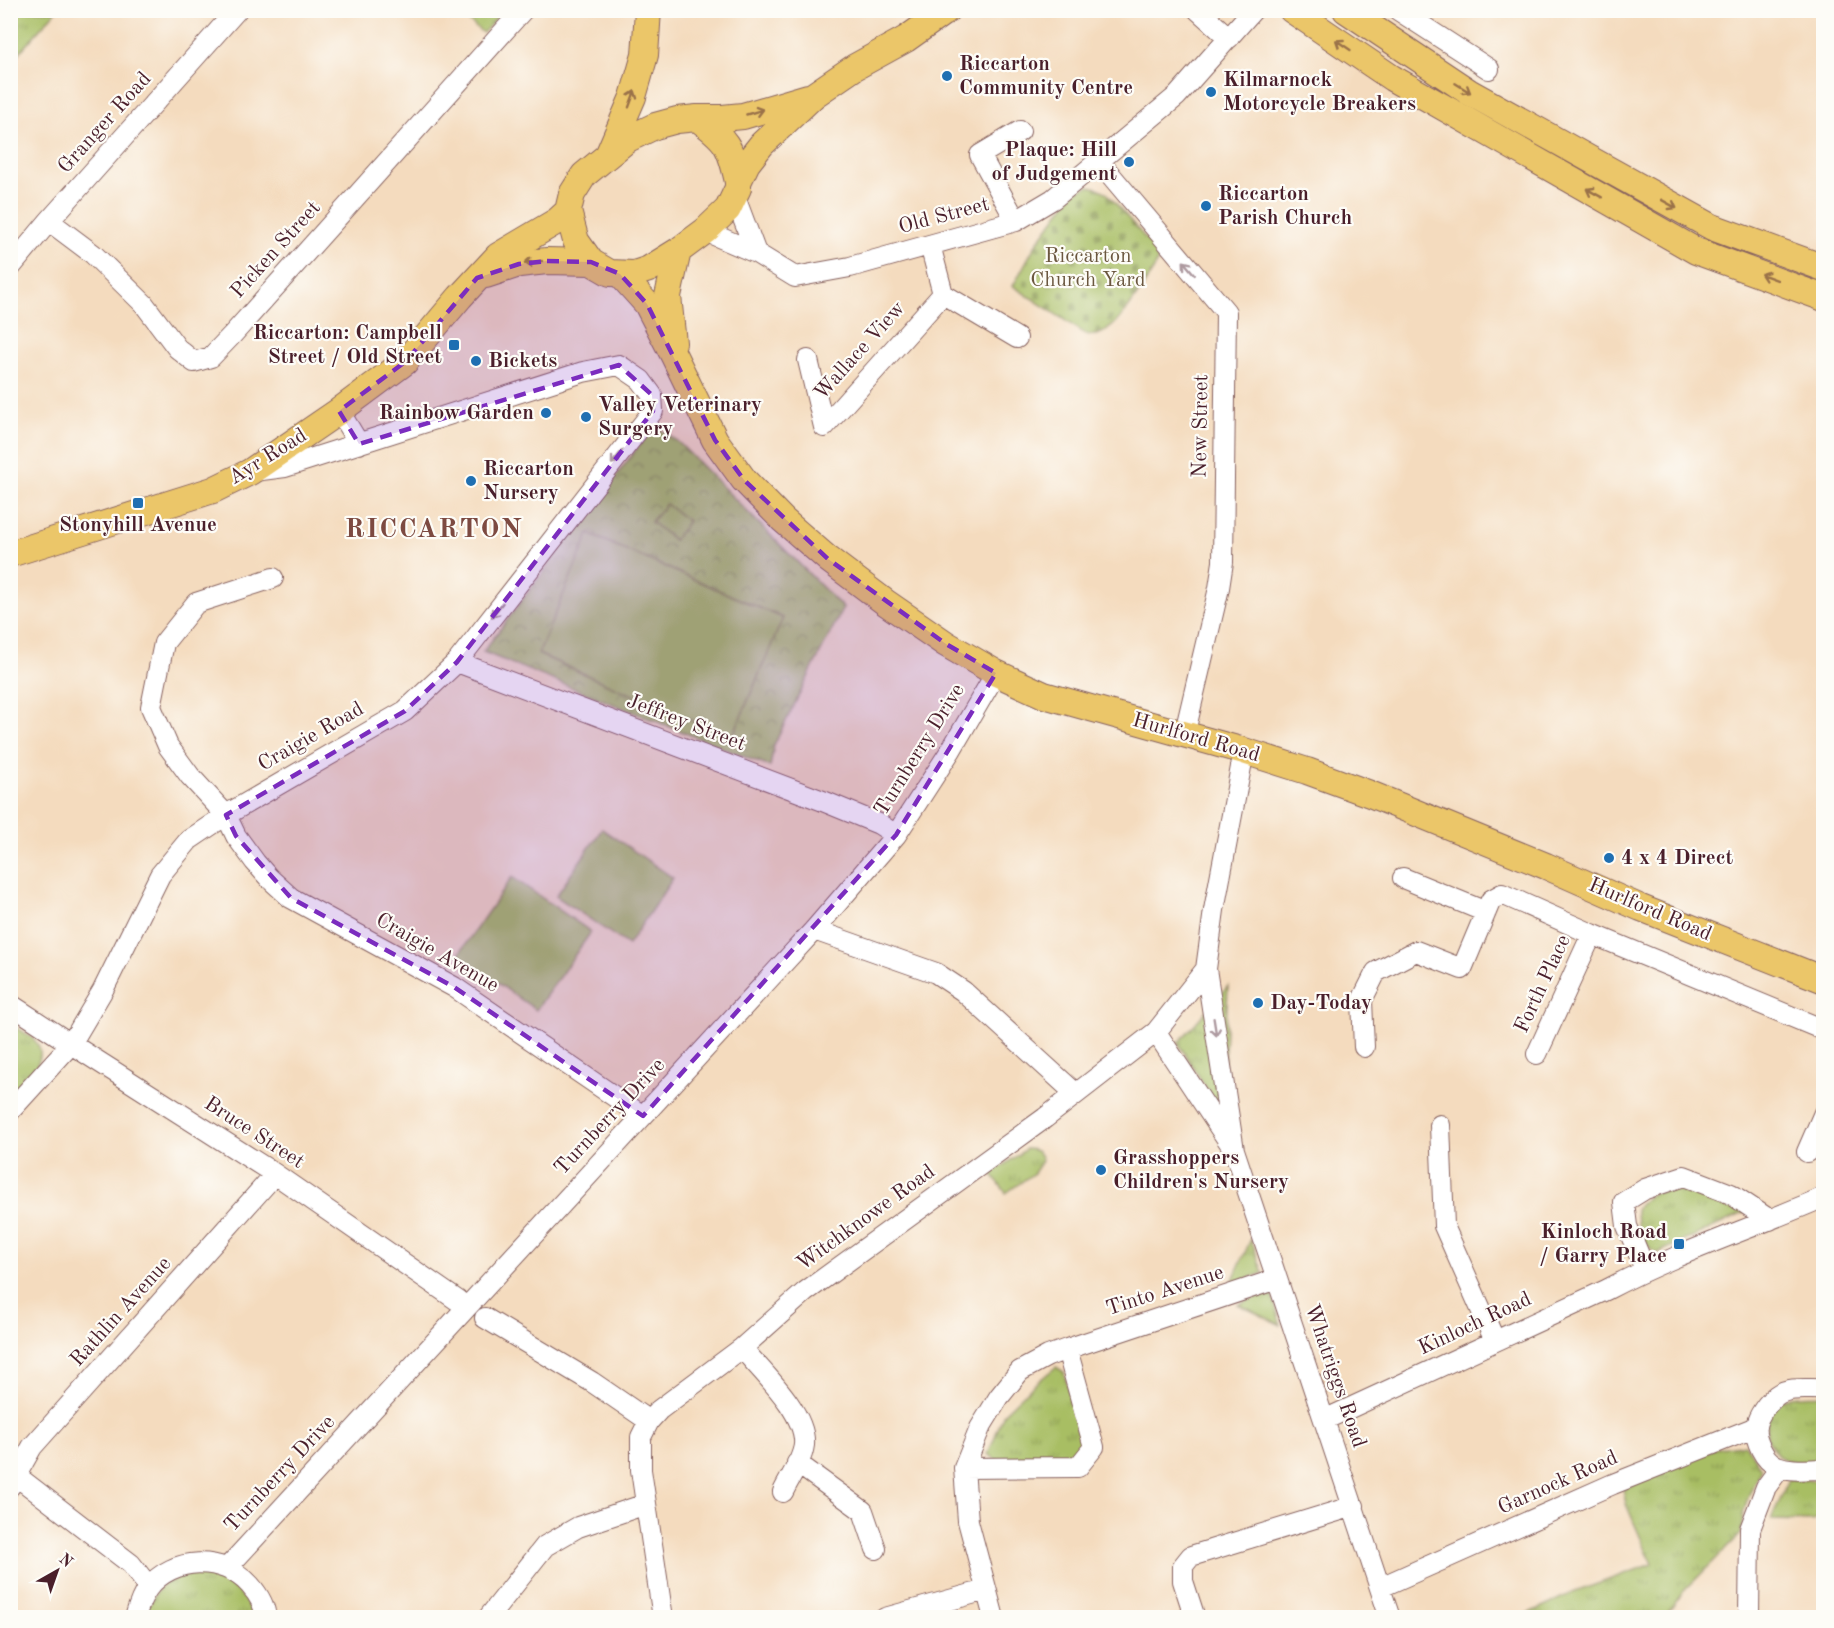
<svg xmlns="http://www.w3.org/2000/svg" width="1834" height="1628" viewBox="0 0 1834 1628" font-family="'Old Standard TT',serif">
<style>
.grass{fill:url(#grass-tufts);stroke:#796e47;stroke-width:1.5}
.cemetery{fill:url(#cemetery-stones);stroke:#796e47;stroke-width:1.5}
.park{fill:url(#park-crowns);stroke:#796e47;stroke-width:1.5}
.pitch{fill:#a8be63;stroke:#796e47;stroke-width:1.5}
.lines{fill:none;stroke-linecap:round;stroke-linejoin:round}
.minor-casing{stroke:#86615e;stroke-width:22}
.major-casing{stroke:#86615e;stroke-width:28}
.minor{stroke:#fff;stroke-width:20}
.major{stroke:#ebc669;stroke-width:26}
.oneway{stroke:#9a724a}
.oneway2{stroke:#ae9aa0}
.marked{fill:#7b2cbf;fill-opacity:0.2;stroke:#7b2cbf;stroke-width:4.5;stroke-dasharray:12 8;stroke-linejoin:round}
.poi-dot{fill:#1f6fb2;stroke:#fdfcf7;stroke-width:2}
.labels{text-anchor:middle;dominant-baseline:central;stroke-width:4.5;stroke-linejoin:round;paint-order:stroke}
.poi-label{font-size:21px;font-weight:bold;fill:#4a1f2b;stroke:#fdfcf7;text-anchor:start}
.street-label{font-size:21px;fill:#4a1f2b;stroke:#fdfcf7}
.park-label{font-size:21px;fill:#6b573f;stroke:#fdfcf7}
.district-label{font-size:27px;font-weight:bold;letter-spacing:1.5px;fill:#7d4a41;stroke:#fdfcf7}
</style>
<defs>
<pattern id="grass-tufts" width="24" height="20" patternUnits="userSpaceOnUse" patternTransform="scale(1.5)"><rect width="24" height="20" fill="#a8be63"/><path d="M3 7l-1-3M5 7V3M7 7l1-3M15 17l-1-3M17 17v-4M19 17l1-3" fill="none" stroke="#8b9a52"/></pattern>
<pattern id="cemetery-stones" width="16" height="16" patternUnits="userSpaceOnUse" patternTransform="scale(1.5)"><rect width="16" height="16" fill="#a8be63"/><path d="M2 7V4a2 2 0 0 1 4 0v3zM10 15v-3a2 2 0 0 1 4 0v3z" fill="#8b9a52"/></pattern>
<pattern id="park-crowns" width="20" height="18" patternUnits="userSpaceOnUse" patternTransform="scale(1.5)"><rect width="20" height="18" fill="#a8be63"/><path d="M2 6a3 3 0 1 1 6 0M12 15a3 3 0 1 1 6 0" fill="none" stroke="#8b9a52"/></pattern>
</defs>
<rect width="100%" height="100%" fill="#fdfcf7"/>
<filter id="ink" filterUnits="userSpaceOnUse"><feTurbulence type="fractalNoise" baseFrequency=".0167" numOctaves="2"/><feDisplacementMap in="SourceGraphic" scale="12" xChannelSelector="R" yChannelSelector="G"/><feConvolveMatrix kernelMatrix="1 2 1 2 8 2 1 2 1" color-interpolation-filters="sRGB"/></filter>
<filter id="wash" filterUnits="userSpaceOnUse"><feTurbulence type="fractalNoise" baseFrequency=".008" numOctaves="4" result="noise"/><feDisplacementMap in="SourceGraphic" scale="24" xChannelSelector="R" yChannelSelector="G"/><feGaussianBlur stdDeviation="1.35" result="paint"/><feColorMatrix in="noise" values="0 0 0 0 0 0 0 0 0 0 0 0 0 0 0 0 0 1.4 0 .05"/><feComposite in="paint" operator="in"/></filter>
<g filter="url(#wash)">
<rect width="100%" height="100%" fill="#f4dbbe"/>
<path class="grass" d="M11,10L56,11L11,62L10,11Z
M457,11H503L483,33Z
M1228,986L1222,1113L1178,1043Z
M11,1024C19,1030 34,1036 38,1045C48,1063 22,1081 11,1093Z
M1026,1149C1034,1149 1041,1152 1042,1161L1034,1173L1006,1193L992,1174Z
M1686,1185L1739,1205L1746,1212L1658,1253C1644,1249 1635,1222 1636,1208L1651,1194Z
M1251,1239L1263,1273L1231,1284Z
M1271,1292L1281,1325L1238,1304Z
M1056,1367L1064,1372L1082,1447L1074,1458L1000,1462L988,1454L1004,1413L1030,1388Z
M1823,1395V1461C1811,1461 1794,1465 1782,1458C1777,1455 1773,1449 1770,1444C1761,1425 1769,1403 1791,1397C1801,1395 1813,1396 1823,1395Z
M1745,1444L1761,1468L1750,1492L1743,1514L1741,1534L1683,1592L1665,1617L1518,1618L1570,1594L1652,1564L1626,1504L1623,1489L1713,1449Z
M1788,1479L1823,1481V1516L1812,1521L1772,1520Z
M198,1573C229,1579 242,1589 253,1617L143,1618C155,1587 165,1578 198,1573Z"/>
<path class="cemetery" d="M1089,186L1098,188L1106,192L1158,253V259L1155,267C1143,285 1115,339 1090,335C1087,335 1084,333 1081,331L1013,286L1036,244L1074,192Z"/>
<path class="park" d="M657,428L668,434L679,443L843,608L774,745L770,767L483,652L650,431Z"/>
<path class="pitch" d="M666,504L688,521L674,540L651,522Z
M589,534L783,618L732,738L538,654Z
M602,829L673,878L628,945L556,896Z
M512,877L591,932L536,1010L458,955Z"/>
</g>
<g filter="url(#ink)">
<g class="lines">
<g class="minor-casing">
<path id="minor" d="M1198,10L1229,38
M1398,10L1489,69
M1098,160L1226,312L1223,562L1219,588L1184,736
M735,197L756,253
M49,221L93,254L144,304L177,348L194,362L211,357L233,334L523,10
M1016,221L980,155L1020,131
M705,231L756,253L795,277L850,267L1016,221L1053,199L1177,96L1253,10
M10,268L49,221L237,10
M943,294L1017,338
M808,360L824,427L943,294L930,245
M339,411L359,444
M273,578L196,603L164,643L151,707L168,746L190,776L226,815L236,836L255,862L269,878L291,898L454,987L643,1116
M457,662L823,801L879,824L896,835
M1244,751L1214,910L1206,969L1234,1150L1390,1618
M1403,878L1486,912
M814,930L936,973L963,991L1075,1093
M10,1004L71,1044L275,1174L467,1307
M1156,1032L1231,1145
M1364,1047L1362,1000L1376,972L1416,951L1462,969L1491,900L1502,894L1592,934L1824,1030
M1537,1054L1592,934
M10,1111L71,1044L103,990L160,875L189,840L226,815L405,711L457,662L653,411L652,395L641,380L619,365L583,372L285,467L254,471
M1440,1125L1444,1226L1495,1341
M1807,1152L1824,1113
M1645,1269L1627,1226L1624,1202L1645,1189L1684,1176L1731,1194L1770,1220
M485,1318L592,1382L649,1421
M742,1348C761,1371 807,1413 804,1445C802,1461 790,1477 783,1492
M1824,1389C1809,1390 1790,1386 1777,1395C1768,1402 1758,1415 1756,1426C1754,1439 1764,1461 1777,1466C1791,1472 1808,1469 1824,1469
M1324,1420L1606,1290C1676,1253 1751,1229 1824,1197
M797,1463L863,1511L876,1549
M964,1468L1078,1467L1094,1447L1067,1349
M10,1471L131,1564L149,1587
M10,1486L32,1447L275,1174
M227,1568L814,930L896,835L951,750L996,673
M1381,1587L1613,1484L1756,1427
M135,1618C138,1607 141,1597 148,1588C173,1556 223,1555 250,1585C258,1594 265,1605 266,1618
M488,1618L545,1546L578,1527L646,1504
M663,1618L641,1470V1437L649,1421L659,1410L742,1348L805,1292L1045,1118L1156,1032L1206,969
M885,1618L986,1590
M994,1618L968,1521L964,1468L980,1428L999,1397L1020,1371L1048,1356L1067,1349L1277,1279
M1195,1618L1183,1581V1566L1191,1556L1354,1506
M1749,1618L1750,1529L1766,1487L1780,1468"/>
</g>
<g class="major-casing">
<path id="major" d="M1292,10L1392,78L1696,251L1824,298
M1346,10L1469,92L1712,227L1824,268
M697,118H722L743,116L808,97
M609,153L633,97L645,55L648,10
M738,182C730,145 727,140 697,118L677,120L655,126L628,139L584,175L572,194L568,211L576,241L591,262L610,273L634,274L649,269L678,251L705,231L728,209L738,188V182L747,163L762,144L814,95L855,67L906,39L947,10
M620,274L647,304L674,356L715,440L744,480L783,520L828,559L885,602L946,644L996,673L1044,695L1244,751L1307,771L1370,794L1546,866L1641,908L1824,980
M486,275L519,264L547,261L591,262
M673,343L668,296L678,251
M10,554L213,490L250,472L339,411L405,362L460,297L498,256L557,221L568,211"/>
</g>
<use href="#minor" class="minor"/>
<use href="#major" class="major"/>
</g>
<defs><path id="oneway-shaft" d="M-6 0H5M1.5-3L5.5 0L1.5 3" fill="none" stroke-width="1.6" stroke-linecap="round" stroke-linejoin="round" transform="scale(1.5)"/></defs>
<g class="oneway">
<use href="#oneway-shaft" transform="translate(1343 45) rotate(-146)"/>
<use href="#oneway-shaft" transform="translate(1463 88) rotate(32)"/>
<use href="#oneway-shaft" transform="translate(632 99) rotate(-70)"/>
<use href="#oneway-shaft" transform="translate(755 112) rotate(-16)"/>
<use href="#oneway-shaft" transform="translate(1594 193) rotate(-151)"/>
<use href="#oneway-shaft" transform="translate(1669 204) rotate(29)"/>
<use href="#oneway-shaft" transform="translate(533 262) rotate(174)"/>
<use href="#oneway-shaft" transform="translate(1769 277) rotate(-160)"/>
</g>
<g class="oneway2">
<use href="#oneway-shaft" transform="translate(1189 268) rotate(-130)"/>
<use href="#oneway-shaft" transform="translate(617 457) rotate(128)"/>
<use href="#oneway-shaft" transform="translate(497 610) rotate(128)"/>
<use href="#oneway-shaft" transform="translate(1215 1027) rotate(81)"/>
</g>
</g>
<path class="marked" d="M547,261L591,262L620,274L647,304L715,440L744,480L828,559L946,644L996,673L896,835L643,1116L454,987L291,898L236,836L226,815L405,711L457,662L653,411L652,395L619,365L359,444L339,411L405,362L477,278L519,264Z"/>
<g class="poi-dot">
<circle cx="947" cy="76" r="6"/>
<circle cx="1211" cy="92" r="6"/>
<circle cx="1129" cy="162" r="6"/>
<circle cx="1206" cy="206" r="6"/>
<rect x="448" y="339" width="12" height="12" rx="3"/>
<circle cx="476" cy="361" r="6"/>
<circle cx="546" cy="413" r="6"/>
<circle cx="586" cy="417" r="6"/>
<circle cx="471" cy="481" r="6"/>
<rect x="132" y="497" width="12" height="12" rx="3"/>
<circle cx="1609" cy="858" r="6"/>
<circle cx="1258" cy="1003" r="6"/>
<circle cx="1101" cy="1170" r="6"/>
<rect x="1673" y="1238" width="12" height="12" rx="3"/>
</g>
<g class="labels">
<g class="poi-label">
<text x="959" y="64">Riccarton<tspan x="959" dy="24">Community Centre</tspan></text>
<text x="1223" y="80">Kilmarnock<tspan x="1223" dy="24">Motorcycle Breakers</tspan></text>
<text x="1117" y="150" text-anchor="end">Plaque: Hill<tspan x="1117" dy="24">of Judgement</tspan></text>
<text x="1218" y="194">Riccarton<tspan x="1218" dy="24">Parish Church</tspan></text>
<text x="442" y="333" text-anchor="end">Riccarton: Campbell<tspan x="442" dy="24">Street / Old Street</tspan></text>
<text x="488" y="361">Bickets</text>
<text x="598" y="405">Valley Veterinary<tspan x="598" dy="24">Surgery</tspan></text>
<text x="534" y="413" text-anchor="end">Rainbow Garden</text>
<text x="483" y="469">Riccarton<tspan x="483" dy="24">Nursery</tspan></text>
<text x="138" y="525" text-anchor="middle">Stonyhill Avenue</text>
<text x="1621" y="858">4 x 4 Direct</text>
<text x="1270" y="1003">Day-Today</text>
<text x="1113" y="1158">Grasshoppers<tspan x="1113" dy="24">Children's Nursery</tspan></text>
<text x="1667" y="1232" text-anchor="end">Kinloch Road<tspan x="1667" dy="24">/ Garry Place</tspan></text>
</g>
<g class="street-label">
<text transform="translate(105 123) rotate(-48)">Granger Road</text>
<text transform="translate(944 216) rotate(-15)">Old Street</text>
<text transform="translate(276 250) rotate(-48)">Picken Street</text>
<text transform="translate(860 351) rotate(-48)">Wallace View</text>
<text transform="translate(1201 426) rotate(-89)">New Street</text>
<text transform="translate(268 457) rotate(-32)">Ayr Road</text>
<text transform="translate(686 723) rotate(21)">Jeffrey Street</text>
<text transform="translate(311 737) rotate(-30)">Craigie Road</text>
<text transform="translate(1196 738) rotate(16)">Hurlford Road</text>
<text transform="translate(920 750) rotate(-58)">Turnberry Drive</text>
<text transform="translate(1650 910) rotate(23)">Hurlford Road</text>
<text transform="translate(437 953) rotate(30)">Craigie Avenue</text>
<text transform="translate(1543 984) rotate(-65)">Forth Place</text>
<text transform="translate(610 1117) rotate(-47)">Turnberry Drive</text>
<text transform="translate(254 1133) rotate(33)">Bruce Street</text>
<text transform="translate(866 1218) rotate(-36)">Witchknowe Road</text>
<text transform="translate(1165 1291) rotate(-18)">Tinto Avenue</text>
<text transform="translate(121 1312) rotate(-48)">Rathlin Avenue</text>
<text transform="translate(1475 1324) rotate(-25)">Kinloch Road</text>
<text transform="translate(1335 1376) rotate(71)">Whatriggs Road</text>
<text transform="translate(280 1474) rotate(-47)">Turnberry Drive</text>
<text transform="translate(1558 1483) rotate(-24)">Garnock Road</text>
</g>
<g class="park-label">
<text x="1088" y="256">Riccarton<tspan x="1088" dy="24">Church Yard</tspan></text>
</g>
<g class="district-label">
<text x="434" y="529">RICCARTON</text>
</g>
</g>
<rect width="1834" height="1628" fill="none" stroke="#fdfcf7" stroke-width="36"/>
<g transform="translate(57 1571) rotate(40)" stroke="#fdfcf7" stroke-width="4.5" paint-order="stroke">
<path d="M0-4.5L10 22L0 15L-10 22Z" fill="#4a1f2b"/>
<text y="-9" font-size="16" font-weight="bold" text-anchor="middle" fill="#4a1f2b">N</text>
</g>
</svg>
